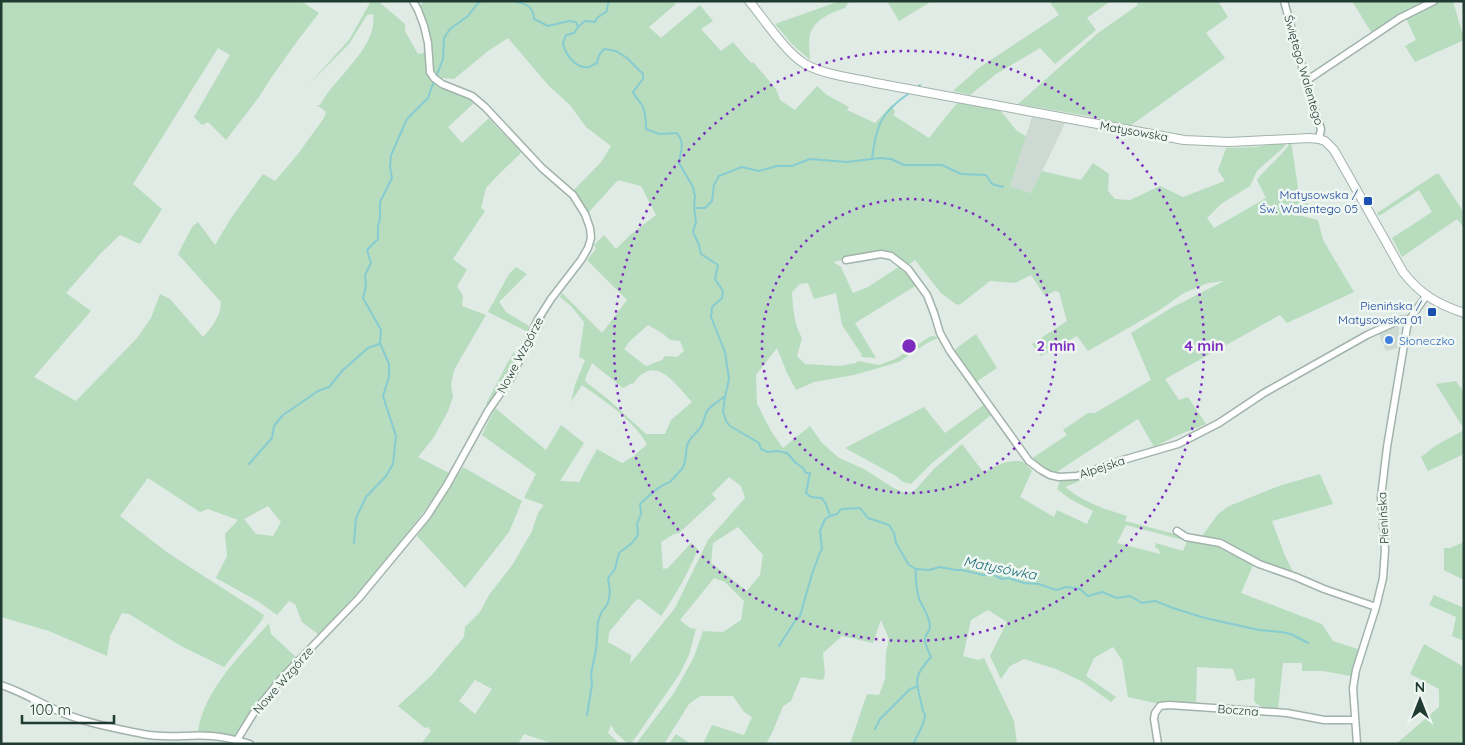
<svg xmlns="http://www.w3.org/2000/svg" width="1465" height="745" viewBox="0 0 1465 745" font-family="Quicksand,sans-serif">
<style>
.built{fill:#cddad3}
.green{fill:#b8dcbe;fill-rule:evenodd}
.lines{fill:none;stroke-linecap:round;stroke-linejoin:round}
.stream{stroke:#86ccd0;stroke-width:2}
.minor-casing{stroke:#a2b3ab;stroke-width:9}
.tertiary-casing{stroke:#a2b3ab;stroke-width:10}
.minor{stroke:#fff;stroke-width:6}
.tertiary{stroke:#fff;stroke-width:8}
.ring{fill:none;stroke:#7b2cbf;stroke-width:2.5;stroke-dasharray:2.5 5}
.transit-dot{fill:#1a4fb4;stroke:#f0f7f3;stroke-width:2}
.shop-dot{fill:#3f7fe0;stroke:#f0f7f3;stroke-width:2}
.labels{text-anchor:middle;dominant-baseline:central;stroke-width:5;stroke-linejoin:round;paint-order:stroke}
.street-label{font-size:12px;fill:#203b31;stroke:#f0f7f3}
.transit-label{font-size:12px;fill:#164399;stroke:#f0f7f3;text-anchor:end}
.shop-label{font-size:12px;fill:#366cbe;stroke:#f0f7f3;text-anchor:start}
.water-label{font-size:14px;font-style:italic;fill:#1b6f76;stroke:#f0f7f3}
.centre{fill:#7b2cbf;stroke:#f0f7f3;stroke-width:2.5}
.ring-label{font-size:15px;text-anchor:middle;font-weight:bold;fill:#7b2cbf;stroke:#f0f7f3;stroke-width:5;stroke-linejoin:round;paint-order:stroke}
</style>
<rect width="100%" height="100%" fill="#dfebe4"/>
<path class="built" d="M1032,117L1065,123L1032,193L1010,186Z
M1400,323L1397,348L1386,351L1378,332Z"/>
<path class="green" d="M1,1H301L319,13L298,40L271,78L259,97L226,140L208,122L202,125L194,117L230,55L218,48L133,184L162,209L140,244L120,235L101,253L66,293L91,311L34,377L76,401L137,338L151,318L160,294L170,299L203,337C212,328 221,315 221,302L178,254L192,227L198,222L215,245L231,218L263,174L275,181L298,154L324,118L326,112L317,105H320C334,78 379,46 373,14L367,15L349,44L309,84L349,40L371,1H378L405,24V31L418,54L423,53L431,43L426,21L419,7L424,1H673L676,4L649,27L661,38L700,5L713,21L701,29L721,51L733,42L751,63L753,62L776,89L780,100L795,110L817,86L827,95L849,107L847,110L875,123L892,105L895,112L893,115L929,138L957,103L1000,110L1017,131L1026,136L1010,186L1031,193L1042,171L1081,180L1093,163L1109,174L1108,191L1115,199L1130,200L1160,186L1183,197L1225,181L1218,170L1226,148L1256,147L1284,142L1285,146L1257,171L1250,186L1221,204L1207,218L1214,228L1266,198L1257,180C1267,166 1283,156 1291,141L1298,188L1309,206L1297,215L1318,220L1323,240L1354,292L1287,323L1280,315L1165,379L1179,400L1188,397L1206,424L1176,436L1154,447L1138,419L1055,473L1031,459L1067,435L1063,430L1088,413H1095L1151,380L1131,333L1171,308L1224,281L1208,283L1184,293L1158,311L1088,351L1077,336L1041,356L1032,344L1067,321L1059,292L1055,291L1045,296L1031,275L1015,283L990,281L962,303L957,305L941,293L915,260L908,265L893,252L872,253L833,262L841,267L853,293L868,287L900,266L917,285L855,323L876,358L861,357L862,355L842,325L836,293L814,299L808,283L800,284L792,292C793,308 794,324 802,338L797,356L805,364L840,366L856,363L858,361L879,365L895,359L931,336L940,337L927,343L899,362L854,375L814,382L796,390L787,373L777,348L756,375L757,404L771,431L783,448L810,426L822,443L839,458L864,469L892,487L907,494L915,490L934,469L962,444L984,473C992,466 1012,458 1023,462C1026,464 1029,468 1032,471L1020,497L1054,517L1057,510L1087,524L1093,511L1070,499L1057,489L1060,481L1086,478L1065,487C1085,503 1104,509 1127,516L1125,521L1175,534L1187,540L1224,548L1254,563L1241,593L1322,624L1333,641L1358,649L1351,676L1323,671H1302V663H1283L1278,709C1267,709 1262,709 1254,701L1255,678L1237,681L1233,669L1197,667L1196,704L1155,703L1128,697L1122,660L1113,647L1094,658L1086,676L1116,697L1111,702L1083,682L1056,669L1024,659L1010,666L1001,679L990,656L1007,622L988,610L971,620L963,656L978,660L984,658L1014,721L1017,744H850L867,694L879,695L885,679L886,653L889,639L881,620L873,643L842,636L823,653L825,675L823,680L801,677L791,701L783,706L773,731L766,744H703L712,725L744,735L752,717L744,712L733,696H700L689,704L664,744H636L674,693L694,657L703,631L723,632L741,620L744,601L725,582L714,578L680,620L690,628L696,629L689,655L679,675L631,744H628L615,732L611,725L608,733L618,742L616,744H554L524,734L518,744H421L431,731L428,727L425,728L398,706L431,676L464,637L465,627L480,612L489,595L513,564L532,531L538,513L544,505L524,498L536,474L482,435L495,408L546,450L561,425L584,443L560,481L579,482L597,449L622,463L634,456L647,444C632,419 606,402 582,385L571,402L575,385L585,360L579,357L584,322L571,306L560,297L562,293L602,333L627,300L587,260L596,249L594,245L604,235L616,249L630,235L656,215L641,186L618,180L588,213L573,191L602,161L611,146L586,127L570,105L549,86L508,38L488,51L454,79L442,78L438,87L472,98L473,104L448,127L462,143L489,118L494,124L521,152L519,155L500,173L486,188L481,208L485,211L453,259L467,270L457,286L463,296L462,306L486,315L454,370L451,385L453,397L448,411L434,437L418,457L449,473L429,505L384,564L319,635L302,622L295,604L289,601L277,615L259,602L216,578L227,556L225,534L238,520L208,509L200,512L148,478L120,516L168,553L264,615L262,620L224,667L181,646L129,614L122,613L110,636L107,656L49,631L1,617ZM648,325L662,333L670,340L680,341L684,351L677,357L665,356L662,360L646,366L624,349L631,340ZM592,363L623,388L632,383L633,384C655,352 675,384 692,402L671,420L665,434H646L609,400L586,382L585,379ZM729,477L741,486L745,498L708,540L675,608L630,664L631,655L608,642L609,632L635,601L639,599L661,616C676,595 688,573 698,549L691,543L668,568L663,569L661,542L674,534L679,533L716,499L712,494ZM268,506L281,522L273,536L256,534L244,519ZM1126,525L1187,541L1183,551L1156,543L1155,547L1159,550L1160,554L1117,543ZM738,527L763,555L760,575L747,591L711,563L713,543ZM475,680L492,689L475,714L459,701Z
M840,1H851L848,3L845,8C832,12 813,20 810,35C808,43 810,52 810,60L792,44L775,24Z
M887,1H932L899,21Z
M1049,1H1108L1109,2L1087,18L1096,30L1055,64L1040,48L996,74L970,95L953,91L980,67L1059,15Z
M1136,1H1218L1228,17L1206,33L1225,58L1130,126L1088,116L1018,104L1098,33L1138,5Z
M1352,1H1429L1371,32Z
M1440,1H1453L1462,32H1464V40L1415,62L1405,46L1416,40L1406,18Z
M1436,174H1439L1464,213V228L1457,219L1402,257L1392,238L1432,212L1419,190L1379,216L1377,213Z
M516,267L527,274L499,302L506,312L529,326L528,332L488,312L509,274Z
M546,315L543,328L536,338L522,365L538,324Z
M976,334L997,368L976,382L954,351L958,347Z
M514,352L517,359L510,374L490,404H486L508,362Z
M1456,381L1464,392V429L1436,384Z
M985,404L991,415L931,464L911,484L903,482L896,476L845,448L924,407L945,433Z
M1464,430V454L1428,471L1421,457L1435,446Z
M463,467L522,501L509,532L465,588L417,536L435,511Z
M1320,474L1333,504L1272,521L1285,556L1295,576L1261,561L1226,543L1200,539L1218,514L1229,506L1279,486Z
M1464,542V580L1444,570V548H1450Z
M1434,595L1464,608V641L1452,636L1456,617L1429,605Z
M269,623L271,634L297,658L235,735L198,732C204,689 241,655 269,623Z
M1424,644L1464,667V744H1396L1439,707V689L1410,674Z
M676,734L691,744H669Z"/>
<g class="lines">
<path class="stream" d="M513,1C526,4 533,5 534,19L548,26L569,21L576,22L578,27L574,33L566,35L563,43C565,54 575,69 589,67C592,66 594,64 597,63L599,55L604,49L616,51L627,58L643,74V79L633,92C636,99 641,102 643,107C646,114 646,122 646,129L659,134L677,133C685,144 681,150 679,163L693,187L695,196L694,208L696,222L693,232L699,245L701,254L718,265L715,279L723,291L722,298L712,307L711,317L725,352L729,379L725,397L723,411L726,421L730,426L759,443L761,449L768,452L777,451L787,453L796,463L803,468L806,473H810L806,493L811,497L822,498L826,504L830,516L837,514L841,509L860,508L868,518L889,525L894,533L896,543L909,565L916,569L929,570L940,567L956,570H962L983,575H994L1002,579L1008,578L1024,583L1039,584L1056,590L1066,587L1080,589L1088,596L1102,592L1117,598L1130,596L1142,603L1155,601L1173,608L1205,618L1259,630L1281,632L1291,634L1308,643
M579,26L585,21L595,22L597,18L607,11L608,3L611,1
M436,77L443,59L444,38L450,29L468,16L478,3L482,1
M919,86L920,85
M872,159C876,127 880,113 908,94
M694,208H705L712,201L714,185L719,176L742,167L759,171L777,166H792L810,159L847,162L880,158L891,159L904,165H942L961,174L986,175L992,184L1003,187
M249,464L272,438L274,426L283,415L318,391L329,387L343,370L368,348L379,344
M354,543L356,518L366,497L386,476L393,464L396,436L383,396L389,377V364L380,343L381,330L363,298L366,286L365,275L371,263L367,250L378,239V226L380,219V202L392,178L390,167L391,155L407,119L428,98L434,81
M779,646L795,621L800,616L812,574L819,555L822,549L820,531L825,519L830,516
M587,715L592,685L591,674L596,650L598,622L601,613L608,603L610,592L608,578L615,569L619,553L632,543L638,535L637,524L641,514L640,504C650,495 658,486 670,482C674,477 680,472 683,467C687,460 685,450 688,443C691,436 696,434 700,428C704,423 704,418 706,413C709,406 718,402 724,397
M875,729L880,719L910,689L916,687
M913,744C917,736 925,724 925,715C924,712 922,710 922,707C917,682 911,679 931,657C929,652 924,644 925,638C926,634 930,631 930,627C930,618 924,609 920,601C917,595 915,577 916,570"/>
<g class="minor-casing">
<path id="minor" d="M1284,1L1306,81L1319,123L1321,129L1319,139
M1306,81L1400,18L1434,1
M846,260L881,254L891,256L908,269L927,295L934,313L940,333L950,351L1029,461L1041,470L1050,475L1059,477L1077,476L1123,460L1178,444L1219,423L1264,393L1367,335L1400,320L1410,319
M1177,531L1186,537L1220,543L1259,564L1296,577L1324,589L1376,607
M1,685C20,691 36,701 54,709C80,722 114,728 143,734C166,739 189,734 212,736C225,737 237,740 250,744
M237,740L253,714L281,679L359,598L427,516L447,485L488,411L511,378L520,359L537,321L551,299L581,260L588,248L591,238L590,228L585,214L573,195L542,168L485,107L472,96L442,84L434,78L430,72L428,43L424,26L418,10L413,1
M1158,744L1154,719L1155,713L1160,706L1169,705L1287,713L1324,720H1355
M1357,744L1353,688L1356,670L1376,607L1383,578L1385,550L1381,497L1387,447L1407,327L1410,319L1426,296"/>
</g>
<g class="tertiary-casing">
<path id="tertiary" d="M749,1C764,19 786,53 805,64C824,75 854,78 876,83L1184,140L1229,142L1310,138L1319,139L1325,141L1334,150L1403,272C1420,294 1437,304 1464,313"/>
</g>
<use href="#minor" class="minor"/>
<use href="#tertiary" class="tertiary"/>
</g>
<g class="ring">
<circle cx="909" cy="346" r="147"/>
<circle cx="909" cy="346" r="295"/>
</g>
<g class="transit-dot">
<rect x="1363" y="196" width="10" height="10" rx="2.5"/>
<rect x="1427" y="307" width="10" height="10" rx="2.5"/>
</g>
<circle class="shop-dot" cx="1389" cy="340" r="5"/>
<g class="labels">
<g class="street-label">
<text transform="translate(1304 70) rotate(74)">Świętego Walentego</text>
<text transform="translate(1134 131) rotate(10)">Matysowska</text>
<text transform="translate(520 355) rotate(-62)">Nowe Wzgórze</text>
<text transform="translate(1102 467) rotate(-18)">Alpejska</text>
<text transform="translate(1383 518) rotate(-93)">Pienińska</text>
<text transform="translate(283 680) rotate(-49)">Nowe Wzgórze</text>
<text transform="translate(1238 710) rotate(4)">Boczna</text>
</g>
<g class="transit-label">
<text x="1358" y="194">Matysowska /<tspan x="1358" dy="14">Św. Walentego 05</tspan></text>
<text x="1422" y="305">Pienińska /<tspan x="1422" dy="14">Matysowska 01</tspan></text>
</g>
<g class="shop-label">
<text x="1399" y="340">Słoneczko</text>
</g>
<g class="water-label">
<text transform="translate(1000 568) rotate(11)">Matysówka</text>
</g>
</g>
<circle cx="909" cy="346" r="8" class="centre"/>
<g class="ring-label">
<text x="1056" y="351">2 min</text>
<text x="1204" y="351">4 min</text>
</g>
<rect width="1465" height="745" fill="none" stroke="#203b31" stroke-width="5"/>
<g transform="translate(1420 700)" stroke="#f0f7f3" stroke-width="4" paint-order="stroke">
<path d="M0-4L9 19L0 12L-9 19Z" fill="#203b31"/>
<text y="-8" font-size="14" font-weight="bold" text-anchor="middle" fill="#203b31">N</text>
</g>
<path d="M22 715v8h92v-8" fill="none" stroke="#203b31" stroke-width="2.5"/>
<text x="30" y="715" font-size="15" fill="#203b31" stroke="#f0f7f3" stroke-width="4" paint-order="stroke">100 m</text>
</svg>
